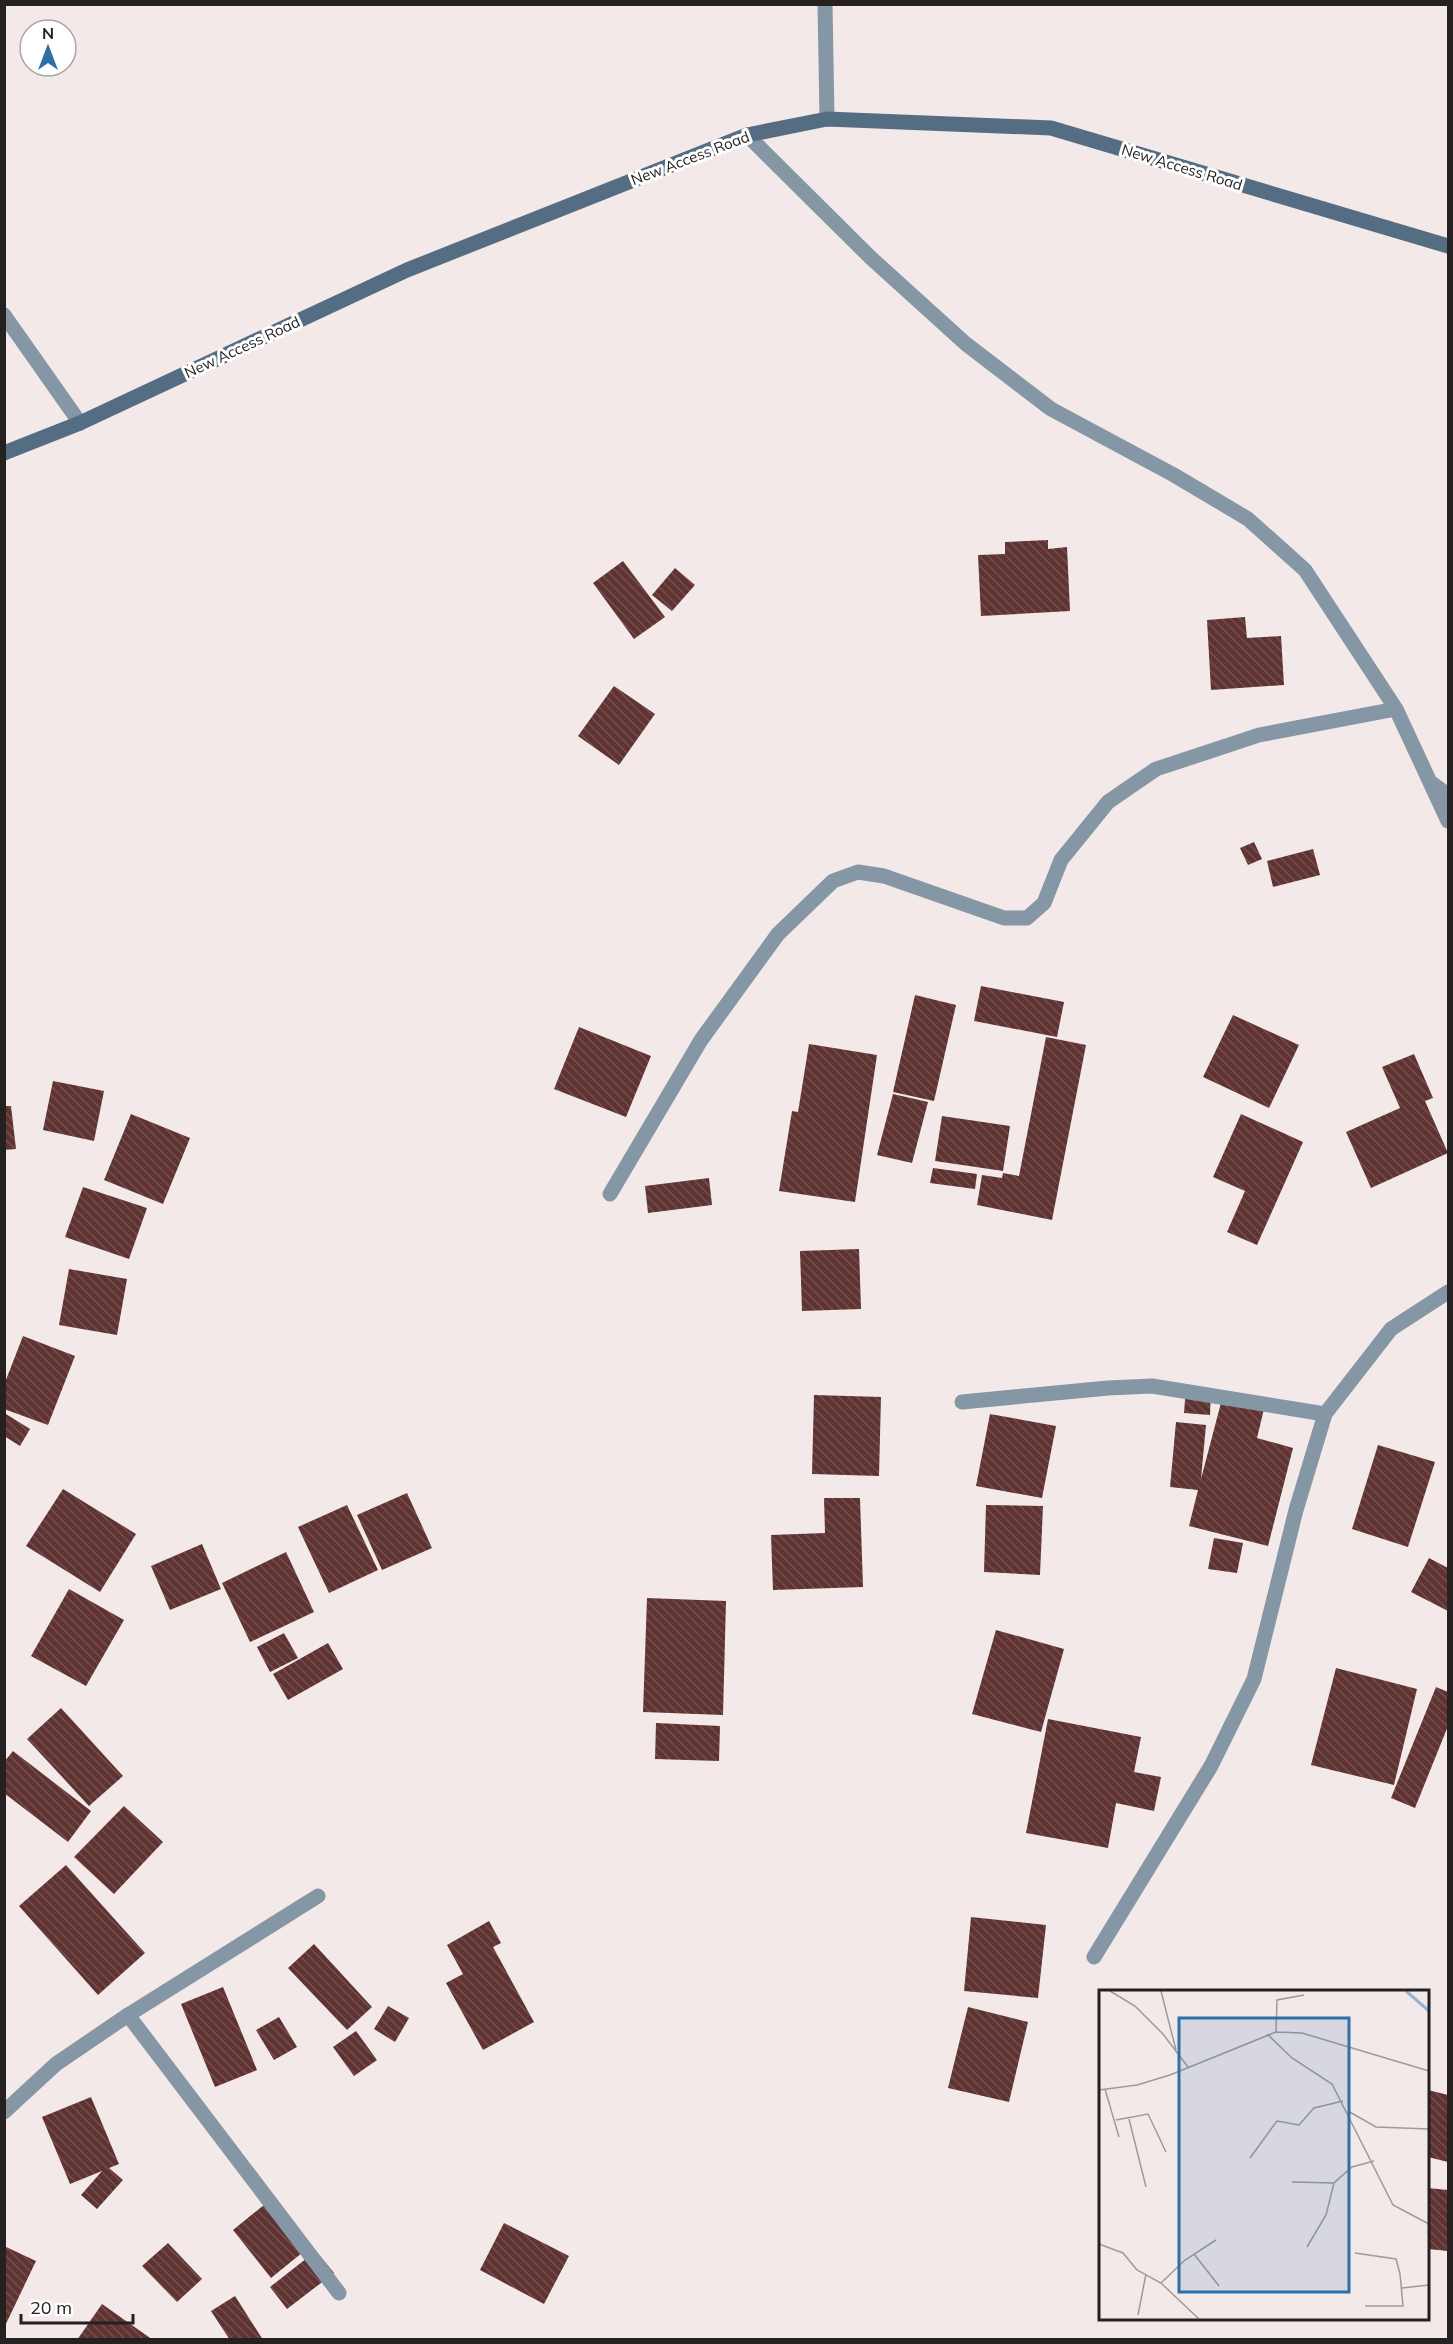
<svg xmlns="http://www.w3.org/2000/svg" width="1453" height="2344" viewBox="0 0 1453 2344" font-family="Mulish,sans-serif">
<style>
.building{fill:url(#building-back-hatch)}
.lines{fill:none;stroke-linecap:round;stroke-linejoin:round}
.service{stroke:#8596a5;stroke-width:15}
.minor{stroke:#8596a5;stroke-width:15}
.secondary{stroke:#556d83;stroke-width:15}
.labels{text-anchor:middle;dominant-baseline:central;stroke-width:6;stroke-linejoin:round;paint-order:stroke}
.street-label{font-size:15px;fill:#252121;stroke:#fff}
.inset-river{fill:none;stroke:#90b7db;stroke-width:3}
.inset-road{fill:none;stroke:#a19999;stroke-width:1.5}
.view{fill:#2e71a7;fill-opacity:0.15;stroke:#2e71a7;stroke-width:3}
.inset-edge{fill:none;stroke:#252121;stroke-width:3}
</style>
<defs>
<pattern id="building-back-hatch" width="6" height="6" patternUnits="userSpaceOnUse" patternTransform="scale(1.5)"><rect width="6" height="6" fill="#603333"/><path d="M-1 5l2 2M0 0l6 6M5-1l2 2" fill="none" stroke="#734e4e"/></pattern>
</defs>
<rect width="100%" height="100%" fill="#f4e9e9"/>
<path class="building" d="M1048,540V549L1067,547L1070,611L981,616L978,555L1005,554V542Z
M623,561L665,617L634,639L593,583Z
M675,568L695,585L672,611L652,595Z
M1245,617L1247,638L1281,636L1284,685L1211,690L1207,620Z
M614,686L655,714L619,765L578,736Z
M1254,842L1262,859L1248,865L1240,848Z
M1313,849L1320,875L1273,887L1267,861Z
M981,986L1064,1002L1057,1037L974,1021Z
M915,995L956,1005L934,1101L893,1092Z
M1233,1015L1299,1045L1269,1108L1203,1077Z
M579,1027L651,1056L626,1117L554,1089Z
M1046,1037L1086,1045L1052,1220L977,1205L982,1175L1002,1178L1003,1173L1019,1176Z
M809,1044L877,1055L855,1202L779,1191L792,1111L798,1112Z
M1414,1054L1433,1098L1425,1101L1448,1153L1371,1188L1346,1132L1400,1108L1382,1067Z
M53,1081L104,1091L94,1141L43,1130Z
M893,1094L928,1102L912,1163L877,1155Z
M4,1106H11L16,1149L4,1150Z
M131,1114L190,1138L163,1204L104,1180Z
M1241,1114L1303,1142L1257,1245L1227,1232L1245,1191L1213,1177Z
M942,1116L1010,1126L1003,1171L935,1161Z
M933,1168L977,1174L975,1189L930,1183Z
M709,1178L712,1205L648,1213L645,1186Z
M83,1187L147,1208L129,1259L65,1237Z
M859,1249L861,1309L802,1311L800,1251Z
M69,1269L127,1279L117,1335L59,1325Z
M23,1336L75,1356L48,1425L4,1409V1385Z
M1186,1387L1211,1388L1210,1415L1184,1413Z
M814,1395L881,1397L879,1476L812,1474Z
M1222,1399L1264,1409L1257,1438L1293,1448L1268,1546L1189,1526L1198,1490L1170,1487L1176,1422L1206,1425L1201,1479Z
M6,1414L30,1429L20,1446L4,1436Z
M990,1414L1056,1426L1042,1498L976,1486Z
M1378,1445L1435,1462L1408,1547L1352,1529Z
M63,1489L136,1534L100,1592L26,1546Z
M407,1493L432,1548L382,1570L357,1515Z
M824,1498H860L863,1587L773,1590L771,1535L825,1533Z
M347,1505L378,1570L329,1593L298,1527Z
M986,1505L1043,1506L1040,1575L984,1572Z
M1214,1538L1243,1543L1237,1573L1208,1569Z
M202,1544L221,1589L170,1610L151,1566Z
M286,1552L314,1612L250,1642L222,1583Z
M1429,1558L1448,1568V1611L1411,1592Z
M69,1589L124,1620L86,1686L31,1656Z
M647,1598L726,1601L723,1715L643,1712Z
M996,1630L1064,1649L1041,1732L972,1714Z
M284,1633L298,1658L270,1672L257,1647Z
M328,1643L343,1669L288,1700L273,1674Z
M1336,1668L1417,1689L1394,1785L1311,1765Z
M1436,1687L1448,1692V1726L1415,1808L1391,1798Z
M61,1708L123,1776L89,1806L27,1739Z
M1048,1719L1141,1737L1134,1772L1161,1777L1154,1811L1116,1803L1108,1848L1026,1833Z
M656,1723L720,1726L719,1761L655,1759Z
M13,1751L91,1811L68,1842L4,1793V1762Z
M124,1806L163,1842L114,1894L74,1857Z
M66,1865L145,1953L98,1995L19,1906Z
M971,1917L1046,1925L1038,1998L964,1991Z
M489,1921L501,1943L493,1947L534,2022L483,2050L446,1983L463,1974L447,1945Z
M314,1944L372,2007L347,2030L288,1968Z
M223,1987L257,2070L215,2087L181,2004Z
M388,2006L409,2018L395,2042L374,2029Z
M968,2007L1028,2022L1009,2102L948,2088Z
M279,2017L297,2047L274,2060L256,2030Z
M356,2031L377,2060L354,2076L333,2047Z
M1428,2090L1448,2095V2162L1428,2157Z
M91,2097L119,2164L109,2168L123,2180L97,2209L81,2195L102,2171L70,2184L42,2117Z
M1428,2188L1448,2190V2251L1428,2249Z
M270,2200L308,2248L271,2278L233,2230Z
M504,2223L569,2256L544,2304L480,2270Z
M168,2243L202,2279L177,2302L142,2266Z
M4,2246L36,2261L4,2328Z
M316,2251L334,2273L287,2309L270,2287Z
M235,2296L263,2340H230L211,2311Z
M102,2304L153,2340H77Z"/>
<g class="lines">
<path class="service" d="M825,4L827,119
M1433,784L1448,795
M962,1402L1108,1388L1152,1386L1325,1414
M128,2015L339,2293"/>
<path class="minor" d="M747,135L871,258L966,344L1051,409L1174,475L1248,519L1305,570L1396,709L1448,821
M4,315L80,423
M610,1194L701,1040L778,934L833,881L858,872L884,876L1004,918H1027L1044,903L1061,860L1108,802L1156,769L1259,735L1396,709
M1094,1957L1211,1766L1254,1679L1296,1510L1325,1414L1391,1329L1448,1292
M4,2112L56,2064L128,2015L318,1896"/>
<path class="secondary" d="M4,453L80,423L407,270L747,135L827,119L1051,128L1448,246"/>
</g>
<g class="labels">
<g class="street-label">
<text transform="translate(690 158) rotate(-21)">New Access Road</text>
<text transform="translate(1182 167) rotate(17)">New Access Road</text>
<text transform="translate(242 347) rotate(-25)">New Access Road</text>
</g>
</g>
<g transform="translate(1099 1990)">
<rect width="330" height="330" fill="#f4e9e9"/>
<path class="inset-river" d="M307,1L330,21"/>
<path class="inset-road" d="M11,1L36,16L64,44L89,77M62,1L77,60M177,42L178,10L205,5M168,44L193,68L233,94L294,215L330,234M6,99L20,147M0,100L38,95L71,85L177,42L203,43L330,81M249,121L277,137L330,139M30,129L47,197M17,130L49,124L67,162M151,168L178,131L200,135L215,118L244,111M193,192L235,193M0,254L24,263L38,280L62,293L100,329M208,257L227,225L235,193L253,177L275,171M256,263L297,269L301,284L304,316H266M95,264L120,296M62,293L86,270L117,250M303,298L330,295M39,325L47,284"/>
<path class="view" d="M80,28H250V302H80Z"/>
<rect width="330" height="330" class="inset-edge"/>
</g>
<rect width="1453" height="2344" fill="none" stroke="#252121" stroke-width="12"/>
<g transform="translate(48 48)"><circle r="28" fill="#ffffff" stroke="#a8a6a6" stroke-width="1.5"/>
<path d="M0-4.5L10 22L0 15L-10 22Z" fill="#2e71a7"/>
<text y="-9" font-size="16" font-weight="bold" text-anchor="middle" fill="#252121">N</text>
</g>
<path d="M21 2314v9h112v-9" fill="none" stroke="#252121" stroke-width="3"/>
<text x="30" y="2314" font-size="18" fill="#252121" stroke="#ffffff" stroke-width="4.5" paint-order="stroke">20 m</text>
</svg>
